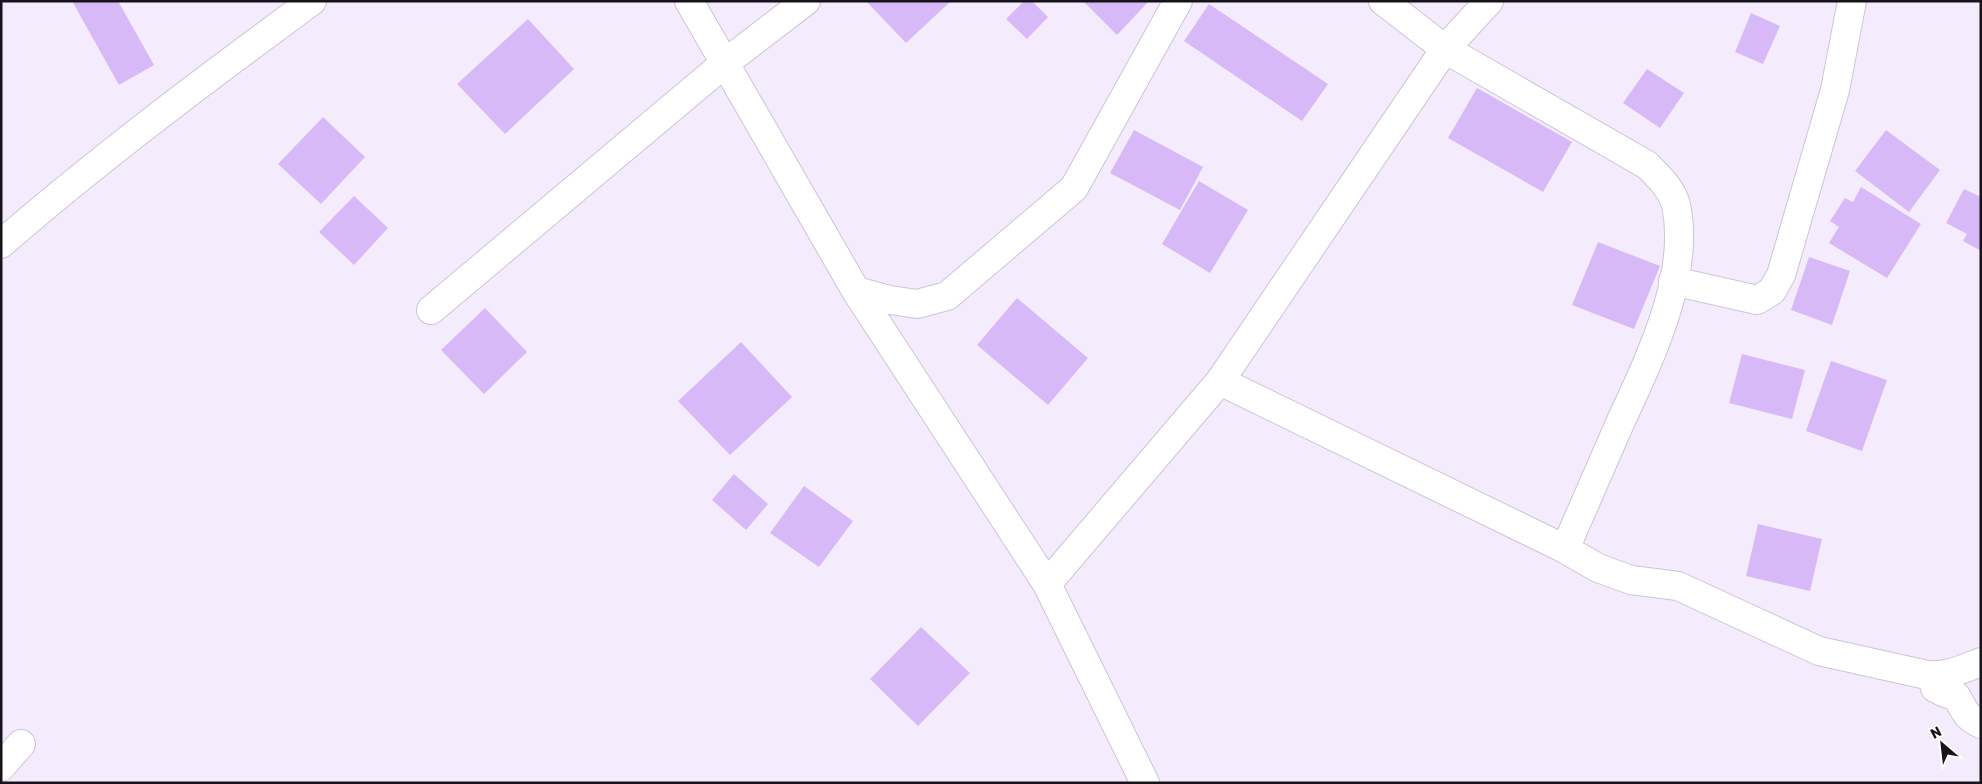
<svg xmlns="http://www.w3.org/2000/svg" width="1982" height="784" viewBox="0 0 1982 784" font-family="Rubik,sans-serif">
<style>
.building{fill:#d8b9f7}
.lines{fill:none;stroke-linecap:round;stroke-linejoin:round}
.street-casing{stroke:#cdc4d7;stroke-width:30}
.street{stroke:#fff;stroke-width:28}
</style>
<rect width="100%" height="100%" fill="#f4ecfc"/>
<path class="building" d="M72,1H118L154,65L119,85Z
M866,1H951L906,43Z
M1024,1H1032L1048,17L1027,39L1006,19Z
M1083,1H1149L1117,35Z
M1209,4L1328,84L1302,121L1184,41Z
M1751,13L1780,26L1763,64L1735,52Z
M528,19L574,69L505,134L457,84Z
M1647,69L1684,93L1660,128L1623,103Z
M1477,88L1572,142L1543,192L1448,138Z
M323,117L365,157L321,204L278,164Z
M1134,130L1203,167L1180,210L1110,173Z
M1886,130L1940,170L1909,212L1855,171Z
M1199,181L1248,210L1210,273L1162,244Z
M1861,187L1921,224L1887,278L1829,243L1839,227L1830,221L1845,198L1853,202Z
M1964,189L1981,197V251L1963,241L1967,234L1946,223Z
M354,196L388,228L354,265L319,232Z
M1598,242L1660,266L1634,329L1572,305Z
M1809,257L1850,271L1832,325L1791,310Z
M1017,298L1088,358L1048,405L977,345Z
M485,308L527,352L484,394L441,350Z
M741,342L792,397L730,455L678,401Z
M1742,354L1805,370L1792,419L1729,403Z
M1831,361L1887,380L1862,451L1806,431Z
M734,474L768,504L746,530L712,500Z
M804,486L853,521L819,567L770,533Z
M1758,524L1822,539L1810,591L1746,576Z
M921,627L970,673L918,726L870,679Z"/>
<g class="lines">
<g class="street-casing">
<path id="street" d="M689,1L856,291L1047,584L1145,783
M1,244C100,158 206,79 312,1
M1673,281L1757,300L1772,291L1781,275L1835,90L1852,1
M856,291L890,300L917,304L947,296L1074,188L1178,1
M431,310L725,63L806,1
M1220,381L1565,549C1583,507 1602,465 1620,423C1649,360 1691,276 1676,205C1672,189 1658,176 1647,165L1445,49L1383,1
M1565,549L1598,568L1631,580L1678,586L1819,651L1927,675C1947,677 1963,669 1981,662
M1047,584L1220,381L1445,49L1489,1
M1927,675L1933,681L1935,688L1945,693L1956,696C1965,710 1964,716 1981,724
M1,767L21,744"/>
</g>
<use href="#street" class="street"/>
</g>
<rect width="1982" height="784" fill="none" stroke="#16131a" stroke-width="5"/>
<g transform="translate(1942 744) rotate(332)" stroke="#ffffff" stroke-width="4" paint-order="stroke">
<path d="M0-4L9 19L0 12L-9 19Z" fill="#16131a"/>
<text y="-8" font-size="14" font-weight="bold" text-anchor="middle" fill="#16131a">N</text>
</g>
</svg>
